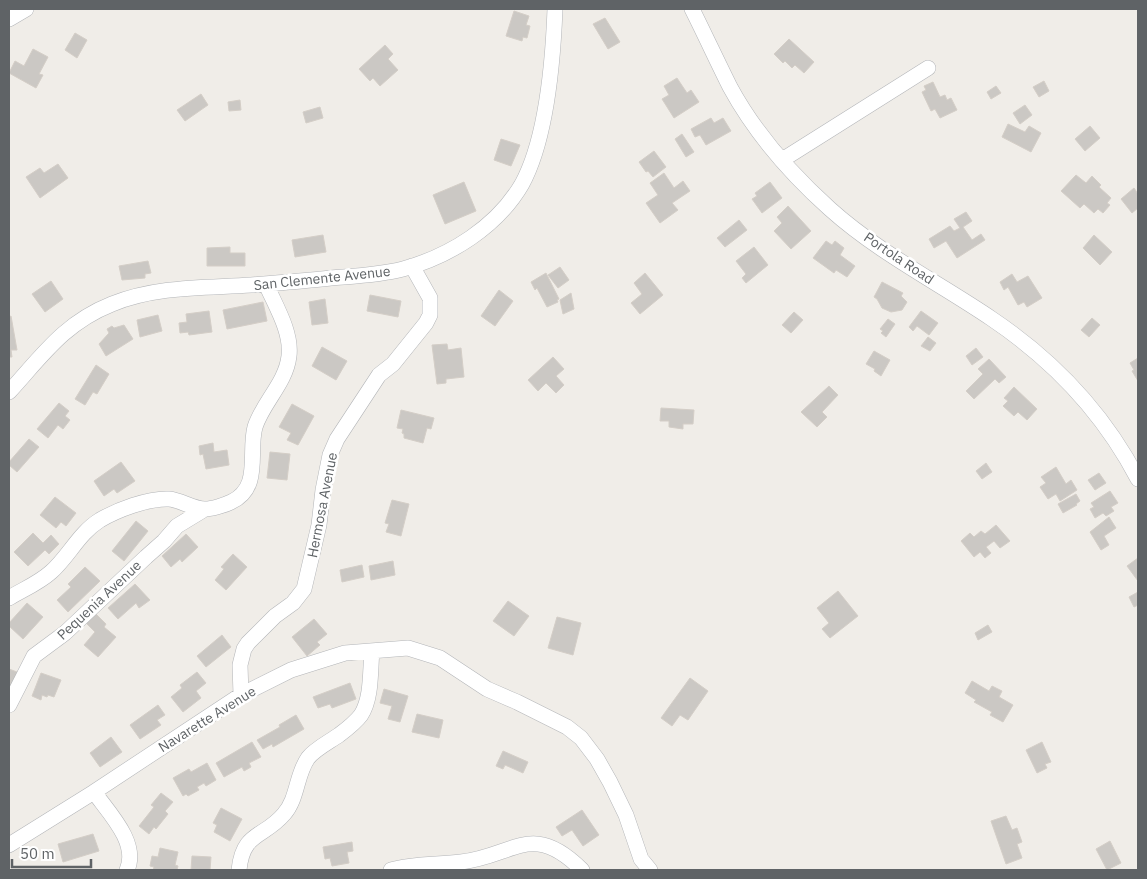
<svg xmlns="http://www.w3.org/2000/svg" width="1147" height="879" viewBox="0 0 1147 879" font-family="'IBM Plex Sans',sans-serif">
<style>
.building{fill:#cbc8c4;stroke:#d4cec7}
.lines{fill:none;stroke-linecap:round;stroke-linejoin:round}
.minor-casing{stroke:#b3b5b8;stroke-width:16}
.minor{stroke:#fff;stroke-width:15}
.labels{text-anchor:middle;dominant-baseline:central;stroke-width:5;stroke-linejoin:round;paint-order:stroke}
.street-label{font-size:14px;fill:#5f6366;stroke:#fff}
</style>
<rect width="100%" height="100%" fill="#f0ede8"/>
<path class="building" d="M514,11L529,16L526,25L530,26L527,38L523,37L522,41L506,36Z
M605,18L620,42L608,49L593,24Z
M75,33L87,40L77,58L65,50Z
M789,39L814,62L804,73L795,65L792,68L785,61L783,63L774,54Z
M385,45L393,54L388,59L398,70L380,86L373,78L370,81L359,69Z
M33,49L48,57L39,74L43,75L36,88L9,73L15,61L24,66Z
M677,78L687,93L691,90L699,102L674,118L662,99L669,95L664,86Z
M1044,81L1049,91L1039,97L1033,87Z
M933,82L940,97L945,95L947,100L951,98L957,110L940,118L935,109L931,111L922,92L926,90L924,86Z
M996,86L1001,93L991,99L987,92Z
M201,94L208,105L185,121L177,110Z
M240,100L241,110L229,111L228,102Z
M1025,105L1032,115L1020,124L1013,113Z
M320,107L323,118L306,123L303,112Z
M711,118L714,123L723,118L731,131L706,145L700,135L695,137L691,129Z
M1008,124L1025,132L1029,126L1041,133L1031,152L1002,137Z
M1090,126L1100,138L1085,151L1075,139Z
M682,134L694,152L686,157L675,139Z
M501,139L520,145L511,166L494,160Z
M654,151L666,167L653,177L648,171L646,172L639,162Z
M58,164L68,178L40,198L26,177L40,168L44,173Z
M664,173L674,188L683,181L690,191L672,203L678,210L660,223L646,203L658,195L650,183Z
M1076,175L1086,183L1092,176L1101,185L1099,187L1111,198L1107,203L1110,205L1103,213L1098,209L1094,213L1084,204L1080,208L1061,191Z
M464,182L476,211L445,224L433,195Z
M770,182L782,198L762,213L752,199L757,196L755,193Z
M1134,188L1138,194V208L1132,213L1121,199Z
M788,206L811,231L791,249L774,231L782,223L777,217Z
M966,212L972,221L963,227L972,240L981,234L985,240L957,258L946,241L934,248L929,239L950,226L954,231L960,228L954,219Z
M739,220L747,230L725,247L717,238Z
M323,235L326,252L295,257L292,240Z
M1094,235L1112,252L1100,265L1083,248Z
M826,241L832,245L835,241L844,248L840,255L855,266L847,277L836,270L834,273L813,258Z
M230,247V253H245V266H207V248Z
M754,247L768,265L746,283L742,278L746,274L736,261Z
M148,261L151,273L145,274V278L122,280L119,266Z
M560,267L569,280L558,288L548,275Z
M546,273L559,299L557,300L558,302L547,307L537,288L535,290L531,282Z
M645,273L663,295L640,314L631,303L642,294L634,283Z
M1012,274L1017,282L1028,276L1042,298L1027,307L1024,302L1018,305L1008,287L1004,290L1000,282Z
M51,281L63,299L45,312L32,294Z
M882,282L903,293L901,296L907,302L902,310L891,312L882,308L877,299L874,297Z
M499,290L513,301L495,326L481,316Z
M571,293L574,309L563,314L560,300Z
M370,295L401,301L398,317L367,311Z
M325,299L328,323L312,325L309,302Z
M263,302L267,321L227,329L223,310Z
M209,311L212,332L189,335L188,332L180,333L179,323L187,322L186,314Z
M921,311L938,323L929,335L917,326L913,331L909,327Z
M794,312L803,320L791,333L782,325Z
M158,315L162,331L140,337L137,320Z
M11,316L17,350H11L12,357H9V317Z
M1092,318L1100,325L1089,337L1081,330Z
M888,319L895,324L886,337L881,333L883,331L880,329Z
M124,325L133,339L106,356L99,344L109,333L107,329L112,326L114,328Z
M928,337L936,343L930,351L921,346Z
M447,344L448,350L461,348L464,377L446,379V383L437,384L432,345Z
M322,347L347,361L336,380L312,366Z
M976,348L983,357L972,365L966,356Z
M874,351L890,360L881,376L874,371L875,369L866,364Z
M553,357L564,369L556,376L564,385L556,393L546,383L538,391L528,380Z
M1138,358V381L1132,371L1134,370L1130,363Z
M989,359L1006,377L999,383L995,379L974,399L966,391L983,374L978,369Z
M96,365L109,374L97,394L93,392L85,405L75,399Z
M829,386L838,395L822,412L827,417L817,427L801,412Z
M1014,387L1037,409L1027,420L1018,412L1014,416L1003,406L1008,401L1004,398Z
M59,403L69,411L65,416L70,420L63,429L58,425L48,438L37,429Z
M292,404L314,416L298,445L287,440L291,433L279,427Z
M661,408L694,410L693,424H683V429L669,427V421H660Z
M401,410L434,418L431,429L427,428L423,443L404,438V434L402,433L403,429L397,428Z
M29,439L39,447L17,472L9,465V462Z
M213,443L214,452L227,450L229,465L206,469L203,454L200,455L199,446Z
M270,452L290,454L287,480L267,478Z
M121,462L135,481L117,493L114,489L104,496L94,481Z
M986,463L992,472L982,479L976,471Z
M1056,467L1066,484L1071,480L1077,490L1060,501L1056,494L1048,499L1040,487L1046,483L1041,477Z
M1099,473L1106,483L1095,490L1088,480Z
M1110,491L1118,503L1111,507L1114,511L1106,516L1103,513L1095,518L1090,509L1094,507L1091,503Z
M1076,494L1080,501L1076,504L1077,505L1063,513L1058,504Z
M55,497L76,513L66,526L61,522L56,528L40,515Z
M392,500L409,504L401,536L386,532L389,524L385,523Z
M1109,517L1116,528L1104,536L1109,545L1101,550L1090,532Z
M136,521L148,531L124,561L112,551Z
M996,525L1010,541L1000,548L994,541L986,547L991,553L985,558L980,552L974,557L961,541L970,533L974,537L981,531L985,534Z
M33,533L43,543L51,535L59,544L49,554L45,550L28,566L14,552Z
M186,534L198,547L182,562L180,559L171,567L162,556Z
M233,554L247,567L226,590L215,580L224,569L221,567Z
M1138,558V581L1127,566Z
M393,561L395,575L371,580L369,566Z
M362,565L364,577L342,582L340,570Z
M85,567L100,581L68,612L57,600L71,587L68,584Z
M135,584L150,600L139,608L136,603L118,619L108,608Z
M838,591L858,616L830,638L822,629L829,623L817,608Z
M1138,592V605L1134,607L1129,597Z
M508,601L529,616L514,636L493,621Z
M27,603L43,617L23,639L9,626V623Z
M95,613L106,624L104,627L116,637L98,657L84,645L95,632L86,623Z
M557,617L581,623L573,655L548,648Z
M314,619L327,634L317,642L320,645L307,656L292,637Z
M988,625L992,632L978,640L975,633Z
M222,635L231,647L206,667L197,656Z
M9,669L17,672L11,691L9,690Z
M197,672L206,683L196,691L201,698L183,712L171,697L182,688L180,685Z
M41,673L61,680L54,697L48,695L47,697L42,695L41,700L32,696Z
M690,678L708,691L688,720L680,715L672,726L661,718Z
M972,681L989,691L992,686L1002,691L999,697L1013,705L1003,722L990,715L992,712L974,702L976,700L965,693Z
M350,683L356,699L332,708L330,704L318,708L313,697Z
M384,689L408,696L400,722L388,719L392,706L380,703Z
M158,705L165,715L157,720L161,725L140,739L130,725Z
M417,714L443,720L439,738L412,732Z
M296,715L304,729L273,747L272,744L263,749L257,740L280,727L279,725Z
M111,737L122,752L100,767L90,753Z
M252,742L261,757L249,763L251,767L244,771L242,767L224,777L216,763Z
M1042,742L1051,762L1045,764L1047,768L1037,773L1026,750Z
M503,751L528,762L523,773L505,765L503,769L496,766Z
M207,763L216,780L206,786L204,783L197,787L199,790L188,796L186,794L183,796L173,778L189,769L191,772Z
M161,793L173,802L165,811L168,814L156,829L154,827L149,834L139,826L154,807L151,805Z
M221,808L242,819L230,841L214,832L217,825L213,823Z
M582,810L599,835L583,846L572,830L562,836L556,827Z
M1006,816L1012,830L1017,828L1022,842L1017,844L1022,858L1006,864L991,821Z
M93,834L99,851L63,862L58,844Z
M1110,841L1121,863L1107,870L1096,849Z
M352,842L353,851L347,852L349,863L332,866L330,858L325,859L323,847Z
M160,848L178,852L175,865L178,866L177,870H153L154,867L150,866L152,856L158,857Z
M192,856L211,857L210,870H191Z"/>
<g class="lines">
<g class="minor-casing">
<path id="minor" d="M692,9C705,35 717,61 730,87C755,133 791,174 830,209C879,253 939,283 992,319C1053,360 1104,414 1138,479
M9,19L26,9
M782,160L928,68
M9,392C42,356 64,323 112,304C156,286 205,288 251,285C278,283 305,281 331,278C355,276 380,275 403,269C450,256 497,227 522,184C547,138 553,61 555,9
M9,598C22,590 39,583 51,572C69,556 79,533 100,520C117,510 148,498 169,499C181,500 193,509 205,509C212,509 225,505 231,502C262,488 248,452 255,427C263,402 286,383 289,356C292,332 275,305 266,284
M241,695L240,665L244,649L248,643L275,616L293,603L304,589L319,525L323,490L330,455L337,439L379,375L393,364L426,323L430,315V298L412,266
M9,705L34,656L65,633L146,557L164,541L177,526L205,509
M94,792C109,813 139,843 127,870
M9,845L94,792L241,695L291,670L345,653L408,648L440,658L487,689L517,702L567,727L581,738L597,759L610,782L626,815L641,859L650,870
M239,870C243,831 264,838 284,814C298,798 296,775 308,758C315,749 329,742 339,735C347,729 355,723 361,715C372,698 370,671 372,651
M391,870C414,863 438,865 461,862C514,856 532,820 582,870"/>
</g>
<use href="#minor" class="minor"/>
</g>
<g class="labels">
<g class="street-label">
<text transform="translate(899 258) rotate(34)">Portola Road</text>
<text transform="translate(322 278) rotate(-6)">San Clemente Avenue</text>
<text transform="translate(322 505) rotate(-79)">Hermosa Avenue</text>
<text transform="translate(99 600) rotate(-43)">Pequenia Avenue</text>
<text transform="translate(207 719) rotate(-32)">Navarette Avenue</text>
</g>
</g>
<rect width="1147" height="879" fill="none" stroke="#5f6366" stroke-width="20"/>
<path d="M12 859v8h79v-8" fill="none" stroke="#5f6366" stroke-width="2.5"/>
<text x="20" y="859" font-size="15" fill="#5f6366" stroke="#ffffff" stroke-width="4" paint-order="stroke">50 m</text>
</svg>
